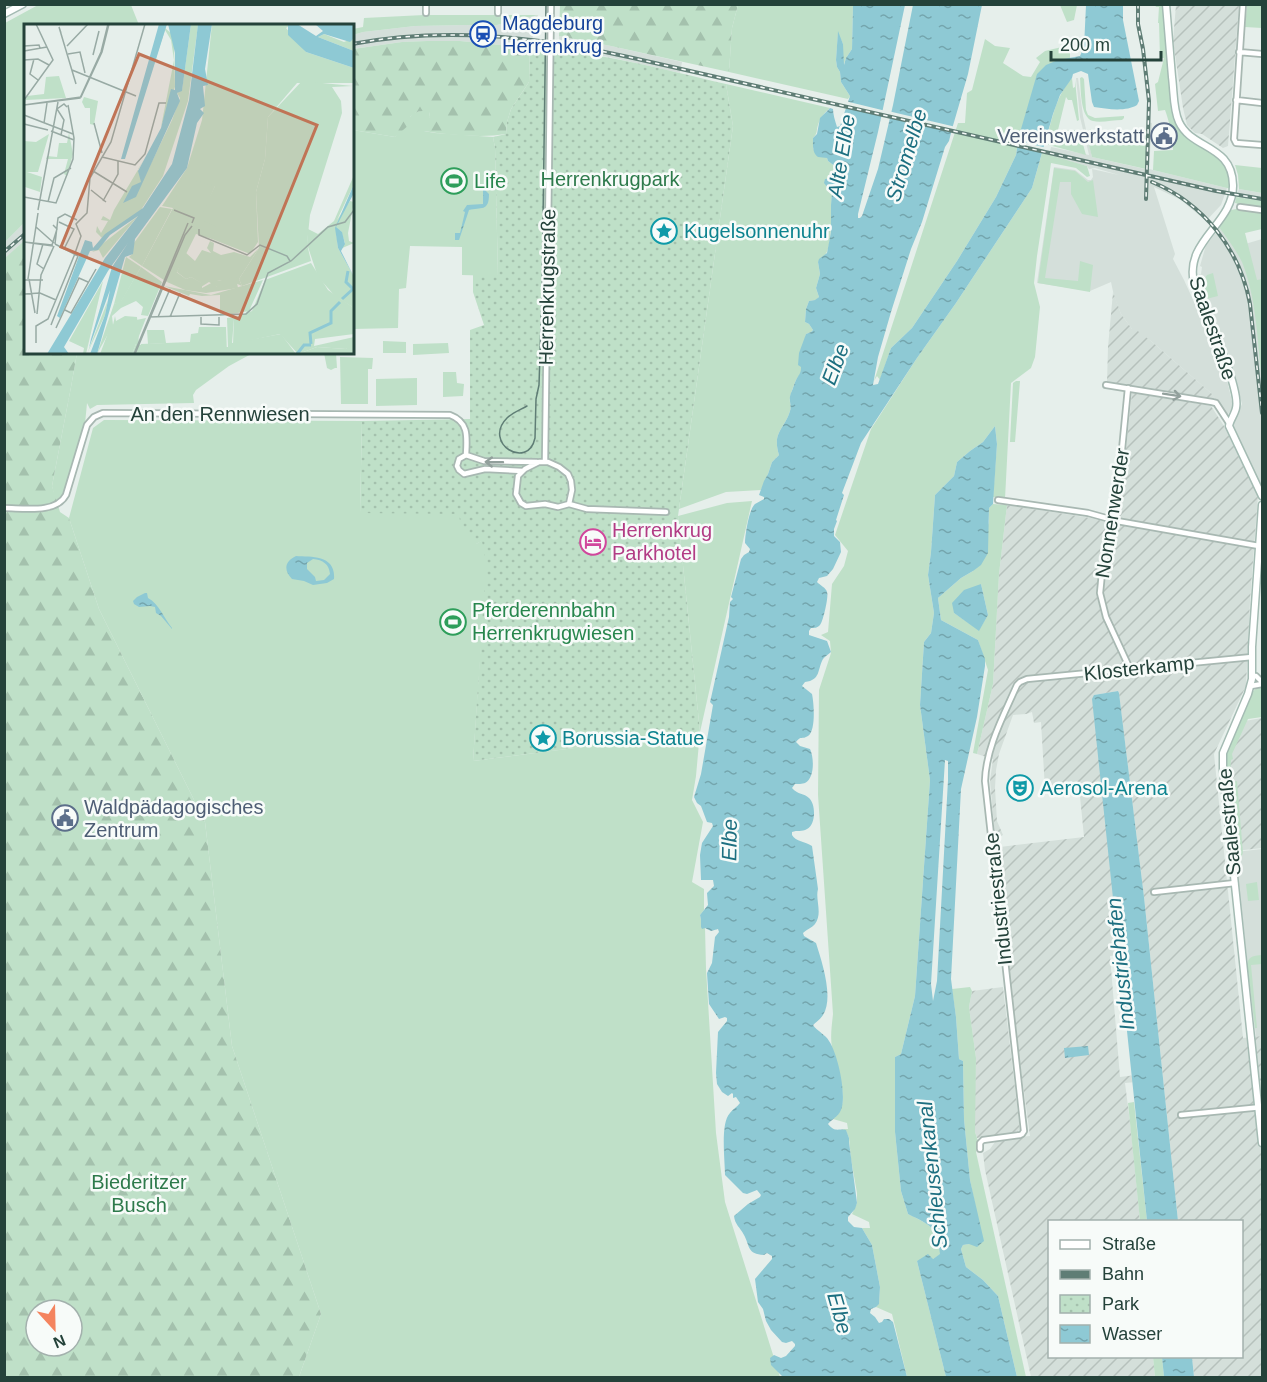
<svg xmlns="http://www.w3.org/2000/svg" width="1267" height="1382" viewBox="0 0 1267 1382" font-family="Helvetica,sans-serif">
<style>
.built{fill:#d4dfda}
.industrial{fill:url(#industrial-furrows);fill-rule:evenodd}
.green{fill:#bfe0c8;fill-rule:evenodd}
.forest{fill:url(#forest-firs);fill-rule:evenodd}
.park{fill:url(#park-dots)}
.water{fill:url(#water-ripples);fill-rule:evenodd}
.pier{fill:#e6efeb}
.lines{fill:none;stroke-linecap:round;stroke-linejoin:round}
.street-casing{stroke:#a8b8b2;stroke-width:8}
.secondary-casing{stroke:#a4bbb3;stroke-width:9}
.street{stroke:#fff;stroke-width:4.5}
.secondary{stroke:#fff;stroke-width:6}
.tram{stroke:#5f7d75;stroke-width:1.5}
.rail-casing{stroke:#5f7d75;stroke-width:4}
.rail{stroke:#f7fbf9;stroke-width:1.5;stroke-dasharray:4.5;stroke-linecap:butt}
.oneway{stroke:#92a09c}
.labels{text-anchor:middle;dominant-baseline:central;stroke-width:5;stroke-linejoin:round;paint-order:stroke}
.transit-label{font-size:20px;fill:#164399;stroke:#f7fbf9;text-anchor:start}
.service-label{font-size:20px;fill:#4e5e75;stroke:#f7fbf9;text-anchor:end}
.park-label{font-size:20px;fill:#2d7a4b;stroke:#f7fbf9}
.leisure-label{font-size:20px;fill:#27864d;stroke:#f7fbf9;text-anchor:start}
.culture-label{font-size:20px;fill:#0d838f;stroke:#f7fbf9;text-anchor:start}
.street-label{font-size:20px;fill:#24423a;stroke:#f7fbf9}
.hotel-label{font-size:20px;fill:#b23c85;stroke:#f7fbf9;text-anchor:start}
.water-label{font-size:21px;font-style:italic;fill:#1c6f80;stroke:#f7fbf9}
.inset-river{fill:none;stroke:#8ec9d4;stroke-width:3}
.inset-road{fill:none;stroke:#98aaa4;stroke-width:1.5}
.view{fill:#c07456;fill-opacity:0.15;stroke:#c07456;stroke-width:3}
.inset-edge{fill:none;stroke:#24423a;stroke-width:3}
</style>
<defs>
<pattern id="industrial-furrows" width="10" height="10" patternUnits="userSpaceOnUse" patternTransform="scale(1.5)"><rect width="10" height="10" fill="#d4dfda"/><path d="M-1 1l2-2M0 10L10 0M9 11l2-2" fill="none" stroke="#b6c1bc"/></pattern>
<pattern id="forest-firs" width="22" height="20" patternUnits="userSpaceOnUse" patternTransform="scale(1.5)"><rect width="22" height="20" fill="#bfe0c8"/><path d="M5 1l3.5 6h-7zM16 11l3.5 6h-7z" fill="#a4c1ad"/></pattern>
<pattern id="park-dots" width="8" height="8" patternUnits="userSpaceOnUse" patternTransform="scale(1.5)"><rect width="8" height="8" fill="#bfe0c8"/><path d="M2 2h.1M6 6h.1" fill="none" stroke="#a4c1ad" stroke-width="1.8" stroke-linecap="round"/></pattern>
<pattern id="water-ripples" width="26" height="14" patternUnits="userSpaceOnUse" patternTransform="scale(1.5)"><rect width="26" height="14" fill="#8ec9d4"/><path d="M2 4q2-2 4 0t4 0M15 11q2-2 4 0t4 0" fill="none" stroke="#74a5ad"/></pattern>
</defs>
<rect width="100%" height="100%" fill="#e6efeb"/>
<path class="built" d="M538,15L530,48L460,41H427L402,42L353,49V35L363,32L415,26L466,25L493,26Z
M559,36L611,46L682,62L680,73L609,57L560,49Z
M1076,78H1078L1083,116L1092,157L1145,169L1147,122L1152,123L1149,169L1227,188L1221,205L1206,221L1181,200L1154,187L1175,254L1173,259L1184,280L1210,337L1227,380L1233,406L1231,410L1227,416L1211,393L1151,341L1132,329L1121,314L1114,296L1111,282L1090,291L1037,283L1054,167L1075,170L1088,180H1091L1093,177L1092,169L1119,175L1095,168L1089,169L1087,166L1049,156L1051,147L1089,155L1080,117Z
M1239,189L1262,193V201L1236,197Z
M25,222V240L5,259V242Z
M1221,226L1235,247L1262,239V488L1232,425L1242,404L1234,375L1206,300L1199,274H1201L1202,267L1200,266L1206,245Z
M1262,849V1036L1256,1037L1235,852Z"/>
<path class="industrial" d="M1176,5H1239L1228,146L1223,148L1202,134L1195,133L1187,125L1183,108L1173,41Z
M1113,292L1121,314L1132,329H1135L1151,341L1211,393L1215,398L1211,399L1107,383L1108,347Z
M1132,392L1211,406L1224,426L1258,496L1250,601L1246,686L1214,754L1243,1038L1262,1036V1377H1194L1192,1357L1242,1356V1222L1178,1221L1144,897L1119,694L1118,691L1094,695L1119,955L1110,956L1120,1077L1136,1075V1082L1125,1083L1131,1130L1140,1221L1050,1222V1356L1153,1357L1155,1377H1031L985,1170L983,1153L990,1149L995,1142L1002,1139L1030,1136L1007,968L990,781L993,759L977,754L993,684L999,574L1007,505L1091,518L1118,525ZM1032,712L1034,723L1041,722L1045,789L1079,786L1084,837L1000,847L999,837L1003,835L997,821L995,788L996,770L999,754L1013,715L1026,714Z
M1262,718V848L1235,851L1226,772L1239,722Z
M1003,987L1020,1130L1013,1133L977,1138L975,1132L974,1113L976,1058L969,1007L972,991Z"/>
<path class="green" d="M38,5H131L139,25L26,26L25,222L5,242V23Z
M738,5H853L852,49L846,58L843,67V44L838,33L836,60L837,67L840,72L841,82L850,96L848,99L729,72L732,28Z
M1060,5H1077L1074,20L1067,22Z
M1155,5H1163L1175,119L1224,163L1229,173L1231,189L1153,170L1154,151L1173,150C1172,135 1170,124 1165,110L1158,111L1155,84L1158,82L1164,58H1160L1159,23H1158L1159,7H1156Z
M1247,5H1262V28L1245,27Z
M424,15H538L493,26L466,25L415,26L363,32L353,35V29L363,27L364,18Z
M985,39L995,46L1010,48L1003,63L1023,76L1031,77L1040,62L1036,58L1045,51L1066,46L1070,51V58L1058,60L1019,136L1016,155L996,197L957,261L912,328L891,348L880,380L877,376L874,381L958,123H965L967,93L972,90Z
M1082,77L1084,79L1086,110L1088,115L1095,118L1124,116V118L1122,120C1113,120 1101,123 1093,121C1080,118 1081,89 1080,78Z
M1072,78L1073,88L1075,87V80L1079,120L1077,121L1072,100H1068L1066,97L1058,130H1079L1086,155L1045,144C1052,121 1055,97 1072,78Z
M726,84L830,108C825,112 820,118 818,125C816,131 818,133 813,138V149L827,158L828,161L836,167L837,173L828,186L832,193C831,206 833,246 825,255C823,258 820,259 818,262L820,274L816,288L819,297L816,300L809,301L806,309L805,322L809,324L813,330L811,332L806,334C803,347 804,360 801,372C800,376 798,376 796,380C795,382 790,395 790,398C789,403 792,405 790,411C784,430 772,432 779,455L772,462L768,474L761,490L726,492L679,509L733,126Z
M423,110L429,111L430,117L424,131L435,133L493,137L495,148L498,276L462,275V247L410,246L406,288L399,289L398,328L353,329V130L395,137L413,113Z
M1090,129L1101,136L1146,146V169L1092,157L1087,137Z
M1042,153L1087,166L1090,176L1087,177L1076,168L1051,163L1037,256L1034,283L1040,307L1035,357L1031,368L1011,383L1005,499L993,497L997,444L995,426L983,442L970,451L957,462L954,476L935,495L931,552L928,575L934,613L931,633L924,642L920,705L930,780L915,996L901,1054L895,1057V1132L901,1191L908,1214C932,1226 936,1226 941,1254L933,1259L917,1261L946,1377H907L892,1314L876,1307L879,1303L880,1287L872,1245L862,1228H870L869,1222L852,1214L857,1203V1193L851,1159L849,1138L846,1131L842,1129H848L847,1123L833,1119C854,1105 835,1066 832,1047C830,1037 832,1024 833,1014L818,795L819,690L831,653L830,641L821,635L828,632L832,584L844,566L848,551L835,535L871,429L917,358L956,303L1032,188Z
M1235,165L1262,168V193L1239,189L1238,175Z
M1054,168L1075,171L1088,182L1093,180L1098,217L1082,214L1071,194V182H1060L1045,278L1078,281L1080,261L1093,265L1090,292L1038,283Z
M1236,197L1262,201V229L1245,233L1257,280L1262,279V373H1261C1257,336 1256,297 1242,262C1236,250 1227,238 1219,227L1231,210L1242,208V205L1235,203Z
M1213,273L1218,296L1206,299L1208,306L1205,307V302L1197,279L1203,277L1205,278L1207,275Z
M1192,284L1229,377L1233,403L1225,370L1191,285Z
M383,341L406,342V353H383Z
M448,343L449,353L413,355V344Z
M77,353H253L229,366L196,390L193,395L194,403L97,405L90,409L87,403L85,424L66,491L64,496L56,503L52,486L71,387Z
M324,353H336L337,368H335L331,370L327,368Z
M340,357L373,358L372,369H368V404H341Z
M443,372H456L457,383L464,384L463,396L443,397Z
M417,378V405L376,406V379Z
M1016,381H1020L1015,442H1010L1013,383Z
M104,420L362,421L360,513L497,510L476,544L495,533L485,590L473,761L700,732L678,516L727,503L752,501L700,732L696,776L692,800L703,822L692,882L704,889V910L700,915L701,920V927H705L706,969L716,1133L725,1202L780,1377H299L321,1314L232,1046L205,822L99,609L69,518L93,428Z
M993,504L1007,505L999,574L993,684L977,754L973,753L988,670L978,640L941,620L938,598L961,578L973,571L989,522V508ZM981,584L988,615L979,630L954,613Z
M1262,686V717L1248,719L1232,754L1233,759L1231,760L1230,773H1225L1226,752L1251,693L1258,687Z
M1237,781L1243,853L1239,862V870L1237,871L1226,784Z
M1257,882L1259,900L1248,901L1246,884Z
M1262,955V964L1251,965L1257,1028H1255L1247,964C1249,955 1255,956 1262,955Z
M970,987L972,991L969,1007L976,1058L975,1132L978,1141L976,1152L1026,1377H1017L998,1296L983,1280L966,1267L961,1249L963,1245L969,1244L976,1209L970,1180L964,1119L963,1061L959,1059L956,1017L952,989Z
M1134,1102L1147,1221H1140L1128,1103Z
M1153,1357H1162L1164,1377H1155Z"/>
<path class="forest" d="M560,5H738L732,28L729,72L611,46L559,36Z
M427,41H460L530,48L529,82L511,109L507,122L506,134C483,138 448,135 424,131L422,124L430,117L429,112C422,110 415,111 410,117V124L395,137L353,130V49L402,42Z
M25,240L26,352L77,353L71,387L52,486L60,512L69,518L99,609L205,822L232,1046L321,1314L299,1377H5L4,259ZM36,1310H72V1346H36Z"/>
<path class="park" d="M530,48C596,51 661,69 726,84L733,126L678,516L700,732L473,761L486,564L482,541L476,544L460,521L459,514L360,513L362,421L470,419V330L484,325L473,292V275H498L495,148L493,137L506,134L507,122L511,109L529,82Z"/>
<path class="water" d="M853,5H905L878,132L858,214V218H860L862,216L878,169L893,105L913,5H982L968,74L952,129L949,141L945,147L922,222L911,249L891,312L878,357L873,385L878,384L891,348L912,328L957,261L996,197L1016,155L1019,136L1037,74L1046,65L1058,60L1080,56L1084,47L1086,5H1123V20L1139,101L1137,105C1126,112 1107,109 1094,107L1092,102L1088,74L1081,71L1073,74L1072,78L1060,95L1053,114L1032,188L956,303L917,358L861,443L842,493L844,495L836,520L837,521L834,529V536L840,542L841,552L833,569L827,576L819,578L817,582C820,585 826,588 827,592C829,596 823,622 820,625C817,628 815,628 811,628L809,631V635L827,641L831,652C829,654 825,656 823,659C817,670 821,680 805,682L802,686L812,694C814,703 816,731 808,736C802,740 801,735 796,742L800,746L810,749C814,757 815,778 805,783C803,784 797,784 795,784L792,788C798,795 804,793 809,798C816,804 816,825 807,829C802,832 797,830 792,832V835C796,842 805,841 812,846L818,889C815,900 823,913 815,924C812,928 807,929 803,933L804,936L816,943C822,962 834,998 823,1015C820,1020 816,1022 813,1025C817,1031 826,1035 829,1041C838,1054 847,1096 841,1110C838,1117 832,1119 828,1124C836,1133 837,1128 846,1130L849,1138V1142L857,1203L855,1209L848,1217V1221L854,1227L862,1228L872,1245L880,1287L879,1304L876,1307L871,1309L870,1313L875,1317L879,1323L882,1322L884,1319H889L893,1322L907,1377H783L771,1365L770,1358L774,1355L781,1358L786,1356L795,1346V1344L792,1341L786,1343L782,1342L771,1330L766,1321L763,1309L758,1302L755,1279L772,1259V1256L767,1253L764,1255C747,1254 750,1246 744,1235C740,1227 735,1225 734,1216L748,1204L760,1197L761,1195L757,1190L747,1194L743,1193L725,1175C725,1160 720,1123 730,1113C733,1109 737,1107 740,1103L736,1097L733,1098V1094L732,1093L728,1096L722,1092L717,1084L716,1073L718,1032L727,1021V1018L725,1017L719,1019L709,1004L707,973L712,963L715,937L719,932L718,929L711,931L705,928L702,929L701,927V920L700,915L708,905L707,893L714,886L713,880H701L700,855L702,843L713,826L712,823L707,822L701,806L697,803L694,797L701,774L713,705L710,702L711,698L729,617L730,602L733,599L731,597L741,559L744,555L749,552L750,549L745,543C745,535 749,509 755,504C758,502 761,501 764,499V497L759,495L764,481L768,474L772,462L779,455C772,432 784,430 790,411C792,405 788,400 791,393C793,389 794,384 796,380C799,374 801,374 801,367L798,365L799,353L806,334L811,332L813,330L809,324L805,322L806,309L809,301L815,300L819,297L816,288L820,274L818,262L819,259L827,253L831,232V205L832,193L824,183L825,179L833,178L837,173L836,167L828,161L827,158L818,157C812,152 813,146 813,138L817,134L820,118L830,108L833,109C833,114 835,121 837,127L840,126L850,96L841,82L840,72L837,67L836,60L838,31L843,44L844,65L846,58L852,49Z
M483,188L489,194C489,212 481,207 469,210L459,240H455V233H460L465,212L463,211L467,205L483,204Z
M995,426L997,444L993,504L989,508L988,553L981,565L973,571L961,578L938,598L941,620L978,640L985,659V666L977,717L961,789L951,979L956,1017L959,1059L963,1061L964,1119L970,1180L984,1241L977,1247L969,1244L963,1245L961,1249L966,1267L983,1280L998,1296L1017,1377H946L917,1261L928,1254L933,1259L940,1254C937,1227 932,1226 908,1214L901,1191L895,1132V1057L901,1054L915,996L930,780L920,705L924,642L931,633L934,613L928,575L931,552L935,495L954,476L957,462L970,451L983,442ZM945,760L948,761V780L937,981L933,1001L931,984Z
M296,556C312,557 336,555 334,579L327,583L313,585L304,581L292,579C283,570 285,561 296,556ZM313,559C323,560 329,564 330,574L324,580L316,581L315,577L307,569V563Z
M981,584L988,615L979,631L954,613L952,603L964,590Z
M145,593H147L148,598C159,604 164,618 172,628V629L161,616L156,613L155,607L150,606L139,607L134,604L133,601L137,597Z
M1118,691L1119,693L1144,897L1178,1221H1147L1092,699L1094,695Z
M1088,1046L1089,1055L1065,1058L1064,1048Z
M1162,1357H1192L1194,1377H1164Z"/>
<path class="pier" d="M845,101L886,111L885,117L843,107Z
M888,111L956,127L955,133L887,117Z
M1015,140L1047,148L1045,153L1014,146Z"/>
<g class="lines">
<g class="street-casing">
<path id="street" d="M1243,4L1234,139L1236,143L1262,145
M426,13V4
M498,13V4
M1239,52L1262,54
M1236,100L1262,103
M1240,207L1262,210
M1106,385L1212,402L1216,403L1229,423
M1128,388L1116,511L1102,573L1100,593L1106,617L1130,669
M545,462L551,4
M523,471L485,469L464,474L459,470L457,466L459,459L466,455L484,461L537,462
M998,500L1088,513L1117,521L1259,546
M569,504L572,490L571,481L568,474L559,467L548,462H539L525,469L518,476L516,494L521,503L526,506L545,504L558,507L569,504L587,509L666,512
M4,508C23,508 56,514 66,495L87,425L94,417L103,413L450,415C469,422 467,437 466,455
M1252,676H1256L1262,682
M1251,686L1262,684
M1154,892L1235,883
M1181,1115L1262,1107
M980,1149V1143L983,1140L1020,1135L1022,1134L1024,1131L985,781C986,747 1004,715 1017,685L1020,682L1027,679L1252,657"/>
</g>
<g class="secondary-casing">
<path id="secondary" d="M1166,4C1168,29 1170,53 1172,77C1174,92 1173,109 1179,122C1192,150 1232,144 1233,185C1234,224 1184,240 1194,283C1203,306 1241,388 1236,408C1235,414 1230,420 1229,426L1262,496
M4,14L23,4
M1262,505L1252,647V679L1248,694L1223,753V771L1262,1143"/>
</g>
<use href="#street" class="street"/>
<use href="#secondary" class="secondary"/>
<path class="tram" d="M527,406C520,410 513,412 507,418C482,443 528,471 535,438L536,399L539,385L542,292L546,4"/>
<g class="rail-casing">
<path id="rail" d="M1138,4V24L1143,49L1149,101L1146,199
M352,44C446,26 541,37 633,58L1216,191L1262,199
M1152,182C1203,203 1240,249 1250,304L1262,413
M4,252L26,233"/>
</g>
<use href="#rail" class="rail"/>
</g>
<defs><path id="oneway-shaft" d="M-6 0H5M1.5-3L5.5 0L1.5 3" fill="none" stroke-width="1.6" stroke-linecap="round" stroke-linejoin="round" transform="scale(1.5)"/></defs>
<g class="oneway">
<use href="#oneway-shaft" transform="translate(1172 395) rotate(9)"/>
<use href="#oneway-shaft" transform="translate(494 462) rotate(-179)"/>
</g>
<defs>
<g id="station-ring" transform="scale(1.35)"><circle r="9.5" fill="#f7fbf9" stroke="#1a4fb4" stroke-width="1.5"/><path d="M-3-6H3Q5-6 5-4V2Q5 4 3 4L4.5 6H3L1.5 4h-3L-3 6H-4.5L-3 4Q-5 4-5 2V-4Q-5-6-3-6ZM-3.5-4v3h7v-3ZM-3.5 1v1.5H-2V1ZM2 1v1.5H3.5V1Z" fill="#1a4fb4"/></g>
<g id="civic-ring" transform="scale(1.35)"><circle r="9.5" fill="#f7fbf9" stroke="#5c6f8a" stroke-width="1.5"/><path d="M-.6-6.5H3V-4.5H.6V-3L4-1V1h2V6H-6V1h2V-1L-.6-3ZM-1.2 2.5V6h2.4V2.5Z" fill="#5c6f8a"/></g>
<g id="stadium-ring" transform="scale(1.35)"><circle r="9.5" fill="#f7fbf9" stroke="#2e9e5b" stroke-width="1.5"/><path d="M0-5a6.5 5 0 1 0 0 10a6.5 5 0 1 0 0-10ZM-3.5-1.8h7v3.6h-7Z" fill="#2e9e5b"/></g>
<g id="sight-ring" transform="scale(1.35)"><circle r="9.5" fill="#f7fbf9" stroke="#0f9aa8" stroke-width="1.5"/><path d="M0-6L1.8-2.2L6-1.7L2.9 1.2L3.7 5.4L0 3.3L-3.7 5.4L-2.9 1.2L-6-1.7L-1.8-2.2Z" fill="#0f9aa8"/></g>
<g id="hotel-ring" transform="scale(1.35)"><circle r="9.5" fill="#f7fbf9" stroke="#d1479c" stroke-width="1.5"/><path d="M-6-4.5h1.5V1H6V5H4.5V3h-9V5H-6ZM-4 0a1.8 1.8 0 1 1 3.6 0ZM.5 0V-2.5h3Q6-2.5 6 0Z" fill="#d1479c"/></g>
<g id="theatre-ring" transform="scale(1.35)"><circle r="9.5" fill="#f7fbf9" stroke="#0f9aa8" stroke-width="1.5"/><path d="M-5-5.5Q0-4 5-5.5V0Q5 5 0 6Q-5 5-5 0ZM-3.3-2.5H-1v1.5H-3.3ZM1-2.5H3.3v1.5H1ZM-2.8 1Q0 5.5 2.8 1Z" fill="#0f9aa8"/></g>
</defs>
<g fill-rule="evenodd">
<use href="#station-ring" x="483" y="34"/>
<use href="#civic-ring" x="1164" y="136"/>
<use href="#stadium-ring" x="454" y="181"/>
<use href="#sight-ring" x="664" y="231"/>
<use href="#hotel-ring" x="593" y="542"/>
<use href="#stadium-ring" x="453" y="622"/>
<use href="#sight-ring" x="543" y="738"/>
<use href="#theatre-ring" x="1020" y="788"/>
<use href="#civic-ring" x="65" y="818"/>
</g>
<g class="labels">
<g class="transit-label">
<text x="502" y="23">Magdeburg<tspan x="502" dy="23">Herrenkrug</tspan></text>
</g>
<g class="service-label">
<text x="1144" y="136">Vereinswerkstatt</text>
<text x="84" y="807" text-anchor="start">Waldpädagogisches<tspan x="84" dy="23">Zentrum</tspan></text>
</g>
<g class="park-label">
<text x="610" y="179">Herrenkrugpark</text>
<text x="139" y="1182">Biederitzer<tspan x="139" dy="23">Busch</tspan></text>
</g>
<g class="leisure-label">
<text x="474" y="181">Life</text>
<text x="472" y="610">Pferderennbahn<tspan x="472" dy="23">Herrenkrugwiesen</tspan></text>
</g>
<g class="culture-label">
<text x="684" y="231">Kugelsonnenuhr</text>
<text x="562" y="738">Borussia-Statue</text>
<text x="1040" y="788">Aerosol-Arena</text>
</g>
<g class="street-label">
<text transform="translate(547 287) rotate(-89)">Herrenkrugstraße</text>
<text transform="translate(1213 328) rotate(71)">Saalestraße</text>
<text x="220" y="414">An den Rennwiesen</text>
<text transform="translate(1112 513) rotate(-81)">Nonnenwerder</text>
<text transform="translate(1139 668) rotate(-6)">Klosterkamp</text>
<text transform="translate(1229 822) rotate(-95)">Saalestraße</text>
<text transform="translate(998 899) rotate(-96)">Industriestraße</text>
</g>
<g class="hotel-label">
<text x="612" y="530">Herrenkrug<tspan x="612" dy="23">Parkhotel</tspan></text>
</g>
<g class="water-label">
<text transform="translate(906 155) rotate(-73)">Stromelbe</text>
<text transform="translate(841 156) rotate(-81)">Alte Elbe</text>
<text transform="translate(835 364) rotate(-69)">Elbe</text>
<text transform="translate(729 840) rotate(-89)">Elbe</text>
<text transform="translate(1120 964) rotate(-96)">Industriehafen</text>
<text transform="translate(932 1175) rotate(-96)">Schleusenkanal</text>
<text transform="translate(840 1313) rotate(74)">Elbe</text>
</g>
</g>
<g transform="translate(24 24)">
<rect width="330" height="330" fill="#e6efeb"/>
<path d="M167,0L174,1L164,77L139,152L117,186L78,214L72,208L73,202L77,209L84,197L77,196L79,192L86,196L90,186L121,134L114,145L119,156L148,96L156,74L153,69L158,66ZM188,0H268L262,4L282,28L330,44V59H273L244,93L241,135L232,168L234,218L226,230L188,215L174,195L191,162L149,184L138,182L163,144L178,96ZM141,4L148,10L150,21L151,63L137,103L150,36L147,16L141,6L118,77L138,6ZM300,10L320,18L330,14V27L294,13ZM35,52L42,74L2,76L0,80L3,72L20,70L22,53ZM60,73L74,77L70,101L66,100V84H61L58,78ZM45,109L49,130L43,152L40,150L44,135H22L23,132L33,133L35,119H43ZM25,110L14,148H3L18,153L16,168L1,163V173L0,117L12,118ZM330,151V160L313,196L326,177L330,178L324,209L325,217L330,219L316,225L321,219L317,207L312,206L314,224L330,253V284L311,272L294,253L283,220L284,205L294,210L310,197ZM136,183L148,185L118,242L105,233L109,229L107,223ZM114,192L79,234L75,226L68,228ZM186,217L190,219L189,227L197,231L210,228L226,233L235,224L215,255L218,262L202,255L203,261L198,256L193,257V263L185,258L177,263V259L167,253L162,255L153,248L161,228L171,237L178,226L187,229L183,224ZM102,233L117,243L97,278L90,280ZM239,256L225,287L196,292V271L178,272L166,270L165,272L140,262L187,271ZM79,257L62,330H59L60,324L45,317ZM234,278L222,291L215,293L210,294L208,319L257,310L272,330H108L112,320L89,301L91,292L92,297L101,292L113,293L115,321L204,323L203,294L218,292ZM123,306H140L142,319L124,320ZM326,321H330V330H274L293,323L322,325Z" fill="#bfe0c8"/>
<path d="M278,57L329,62L308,63L317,77L318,89L286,191L283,220L287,237L218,262L215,255L235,224L232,168L241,135L244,93ZM287,239L304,266L330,284V310L291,315L290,322L330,313V321L322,325L293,323L274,330L256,310L209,320L210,294L228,287L241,256ZM117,243L138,258L124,292L117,291L119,283L112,277L97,284L88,292L89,301L73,330L90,280L97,277ZM151,247L162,255L167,253L178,259V264L189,258L193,263V257L212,253L214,264L182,269L161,266L143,258Z" fill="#bfe0c8"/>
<path d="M86,265L81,291L63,330L84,276Z" fill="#bfe0c8"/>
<path d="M158,153L191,162L178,191L180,197L193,203L188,215L172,210L153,248L143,258L118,242L149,184ZM122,294L108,330H76L87,301ZM175,303H202L203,330H113L117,320L166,318L167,310L174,309Z" fill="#bfe0c8"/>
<path d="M135,0H143L101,135H97ZM144,0H167L158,67L153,69L156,77L112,173L99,179L108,162L117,158L114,147L137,104L147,65L151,66V29ZM174,0H188L181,45L184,61L179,62L181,82L176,85L180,89L173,99L163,144L111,215L109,230L101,233L73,330H66L81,291L86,266L65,324L67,315L88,243L104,219L84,247L40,323L45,330H23L81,234L114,192L86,211L74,226L66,227L36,294L33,292L61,216L68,218L69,224L81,210L119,184L148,140L165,76ZM264,0H273L292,12L299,7L291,0H330V14L326,18L300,10L294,13L330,27V44L282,28L264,11ZM330,160V169L312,203L318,208L321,220L317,227L330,253L314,224L311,204Z" fill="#8ec9d4"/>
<path class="inset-river" d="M318,275L329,265L322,258L324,247M287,320L286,309L307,299V287L316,278M273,330L280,321H287"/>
<path class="inset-road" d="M37,9L35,3L52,60M0,22L15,21L16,24M43,22L64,0M0,27L23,23M44,30L56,28L61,49M69,31L75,7M10,35L6,50L14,56M0,36L14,35L25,41M48,46L112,72M0,76L29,36L12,0M0,81L56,74L77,28L84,0M0,81L57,73L78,28L85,0M0,91L49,110M20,99L23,79M70,99L78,129M0,100L24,106M27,107L50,116M37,111L40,96L33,85L40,80L43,83M78,133L111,141L121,130L135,79H142M69,147L103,168M67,166L82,178M0,173L32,179L49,135L50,114L44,81M79,177L94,150V137M24,178L30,154L47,144M14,186L34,78M150,186L170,194L168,199M35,198L50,205L40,225M12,203L30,219M175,205V211L223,231L236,221L263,232L266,237M0,218L29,222M0,218L28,221L33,205L29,201M19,220L13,240L20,245M31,220L34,194L41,190L53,196M4,255L14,189M5,255L11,289M0,256H19M0,270L16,269L32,276M41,286L47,289L72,245M13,290L17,251L30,222M125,293L222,290L233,280L244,249L267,237L304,203L321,198L330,186M134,293L146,265M146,293L156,269M177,293V300L195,301V293M27,301L54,232L31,220M32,304L55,254L64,258M12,319V302L24,295L50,232L57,212L52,200L63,189L66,154L87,118L121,0M110,330L164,199M111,330L161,211L168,202"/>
<path class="view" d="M115,30L293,101L215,295L37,223Z"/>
<rect width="330" height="330" class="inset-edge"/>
</g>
<rect width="1267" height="1382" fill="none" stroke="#24423a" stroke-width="12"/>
<rect x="1048" y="1220" width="195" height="138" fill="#f7fbf9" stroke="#a3b1ad" stroke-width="1.5"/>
<rect x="1060" y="1240" width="30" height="9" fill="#ffffff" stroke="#a3b1ad" stroke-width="1.5"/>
<text x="1102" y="1250" font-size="18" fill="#24423a">Straße</text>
<rect x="1060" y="1270" width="30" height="9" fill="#5f7d75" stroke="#a3b1ad" stroke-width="1.5"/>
<text x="1102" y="1280" font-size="18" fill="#24423a">Bahn</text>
<rect x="1060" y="1295" width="30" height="18" fill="url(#park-dots)" stroke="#a3b1ad" stroke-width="1.5"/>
<text x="1102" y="1310" font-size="18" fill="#24423a">Park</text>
<rect x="1060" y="1325" width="30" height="18" fill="url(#water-ripples)" stroke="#a3b1ad" stroke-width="1.5"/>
<text x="1102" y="1340" font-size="18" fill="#24423a">Wasser</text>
<g transform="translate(54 1328) rotate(158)"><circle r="28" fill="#f7fbf9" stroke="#a3b1ad" stroke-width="1.5"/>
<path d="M0-4.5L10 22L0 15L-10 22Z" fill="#f4845f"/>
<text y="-9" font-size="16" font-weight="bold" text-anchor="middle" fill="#24423a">N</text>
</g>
<path d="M1051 51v9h110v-9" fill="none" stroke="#24423a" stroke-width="3"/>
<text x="1060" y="51" font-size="18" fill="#24423a" stroke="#f7fbf9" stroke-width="4.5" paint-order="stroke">200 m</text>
</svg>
